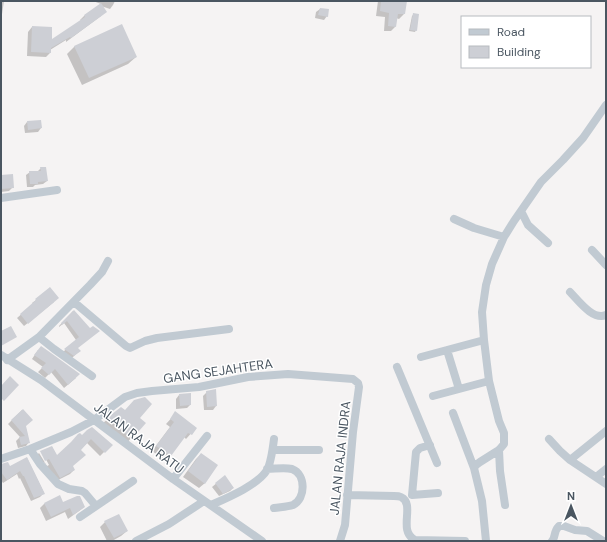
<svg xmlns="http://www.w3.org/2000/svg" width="607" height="542" viewBox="0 0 607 542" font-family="'DM Sans',sans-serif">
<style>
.shadow{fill:#0003}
.building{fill:#cdcfd5}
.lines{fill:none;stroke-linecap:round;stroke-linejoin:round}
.minor{stroke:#c1cad2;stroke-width:8}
.labels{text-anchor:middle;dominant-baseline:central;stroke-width:3;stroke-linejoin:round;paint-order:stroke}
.street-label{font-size:13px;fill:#4a5661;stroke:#fff}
</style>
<rect width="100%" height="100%" fill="#f5f3f3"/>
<path class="shadow" d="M1,1H4L1,21Z
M93,1H115L113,5L110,9L101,6V16L66,42V40L50,50V53L46,57L27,56L28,32L32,27L51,41L81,21L80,20L84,16L101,4Z
M378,1H406L404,14L399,19L396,18L395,27L391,31H384L385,17L376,16Z
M320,9L327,16L324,20L315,18L316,12Z
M413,15L416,30L415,32L409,31L412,16Z
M75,46L136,57L128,64L82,85L67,54Z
M27,122L41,128L38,132L25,133L24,126Z
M41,168L47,181L43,184L35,185L33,187H27L26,175L30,172H37Z
M1,176L13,187L9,191L1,192Z
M50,289L54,302L24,326L17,318L33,304L32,303L36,300Z
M73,311L90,330L77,348L76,354L71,359L62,353L76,340L64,323L59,327V326Z
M38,350L76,378L64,388L51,372L45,378L38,372L43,367L32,359Z
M207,392L216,406L213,410H204L203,396Z
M179,395L190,405L187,408L176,409V399Z
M121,408L138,418L131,438L127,443L103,423Z
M22,410L29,442L26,446L18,448L16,441L20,437L8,424Z
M176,413L196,428L186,439L184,437L170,456L165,460L152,451L170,427L166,424Z
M87,431L111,445L100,456L87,443L80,450L72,466L74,470L70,474L56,481L44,462L41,464L36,456L39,453L47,466L49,465L42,452H40L52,447L57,456L82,436Z
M201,454L205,483L199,488L183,477L196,459Z
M27,458L44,493L40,497L31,501L20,478L19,479L17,474L3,483L1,480V465L10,467Z
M224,477L233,488L230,491L219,496L212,487Z
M59,497L63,504L84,507L79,511L68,519L65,512L46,521L40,508L44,504Z
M105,522L127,531L121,536L112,541H107L100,527Z"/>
<path class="building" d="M381,1H407L405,14H398L396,27L388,26L389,13L380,11Z
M101,3L107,12L71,38L70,37L51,48V53L31,52L32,26L52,27V39L85,17L84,15Z
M320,8L329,9L328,17L318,15Z
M413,13L419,14L417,31L410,30Z
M122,24L137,57L89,78L74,46Z
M41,120L42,128L28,130L27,121Z
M40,167H46L48,181L38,182V184H30L29,171H41Z
M13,174L14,188L1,189V175Z
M50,287L59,298L28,324L20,314L36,300L35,299Z
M74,310L90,328L93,326L100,331L78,348L81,351L74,356L64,349L79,337L67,321L62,325L61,323Z
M11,326L17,337L1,346V331Z
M41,346L51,353L80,374L68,385L55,369L49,375L41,368L46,363L34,355Z
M10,376L19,385L4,401L1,398V386Z
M216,389L217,406L207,407L206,391Z
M191,393V405L180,406L179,394Z
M145,397L152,404L140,418L146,423L132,439L107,418L121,407L125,410L134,400Z
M23,409L33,420L26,426L30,443L21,445L19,437L25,436L11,420Z
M175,411L197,428L192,435L188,433L171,456L156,446L174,422L170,419Z
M92,427L113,445L105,453L91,439L81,450L86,455L73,466L75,470L60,478L49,459L45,461L40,451L52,446L57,455L71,442L78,434L80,433L82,435L87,430Z
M201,453L218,465L205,484L188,471Z
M27,457L45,494L34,498L24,476H23L20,471L7,480L1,472V464L8,462L10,466Z
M225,475L234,488L223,494L215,483Z
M60,495L63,502L77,496H80L85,507L73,515L70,508L51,517L44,503Z
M119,514L128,531L114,538L104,521Z"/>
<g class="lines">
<path class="minor" d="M1,198L57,190
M521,211L528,225L548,243
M454,219L474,228L504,237
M592,250L606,265
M570,292C578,300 593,321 606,315
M74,302L126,346L130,348L145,341L157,338L229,329
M39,337L54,349L92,376
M447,350L459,389
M1,355L41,380L173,479L262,541
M421,357L484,340
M7,360L39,337L90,285L102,272L108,261
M397,367L437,463
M433,396L489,381
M453,413L474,468
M549,439L560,451L570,460L606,484
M430,445L420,448L416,452L412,495L438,493
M30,449L40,464L58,484L69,489L82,491L85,493L96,506
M273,450H319
M499,450L500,471L505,505
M1,459L30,449L71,432L94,420L125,397L137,393L152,391L199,387L248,377L288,374L353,379L358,383L359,387L353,432L345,525L340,541
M570,460L606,431
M267,469C275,469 284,467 292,469C306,474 306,499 293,505C287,507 280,507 274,508
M596,477L606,469
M173,479L207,436
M347,495L394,496C396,496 399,496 401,497C416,504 397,531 415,540L465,541
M211,505C227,498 258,485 267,470C271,463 273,447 274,439
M80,517L133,481
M136,541L169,524L204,501
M486,541L482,501L474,468L476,465L480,462L499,450L504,444V433L499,421L489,381L484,340L482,312L486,285L492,264L504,237L514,221L541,182L563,160L583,138L606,105
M552,541C556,537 553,532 559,526H564L575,530L587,531L603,541"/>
</g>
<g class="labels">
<g class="street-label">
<text transform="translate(218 371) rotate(-8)">GANG SEJAHTERA</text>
<text transform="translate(139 438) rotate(37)">JALAN RAJA RATU</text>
<text transform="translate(340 458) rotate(-84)">JALAN RAJA INDRA</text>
</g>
</g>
<rect width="607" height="542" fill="none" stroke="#4a5661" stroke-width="4"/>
<rect x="461" y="16" width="130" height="52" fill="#ffffff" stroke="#b7bbc0"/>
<rect x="469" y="29" width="20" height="6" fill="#c1cad2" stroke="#b7bbc0"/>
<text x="497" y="36" font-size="12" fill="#4a5661">Road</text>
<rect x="469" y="46" width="20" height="12" fill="#cdcfd5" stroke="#b7bbc0"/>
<text x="497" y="56" font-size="12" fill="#4a5661">Building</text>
<g transform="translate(571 506)" stroke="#ffffff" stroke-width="3" paint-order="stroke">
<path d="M0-3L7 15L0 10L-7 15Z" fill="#4a5661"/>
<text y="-6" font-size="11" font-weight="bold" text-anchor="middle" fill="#4a5661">N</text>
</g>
</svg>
